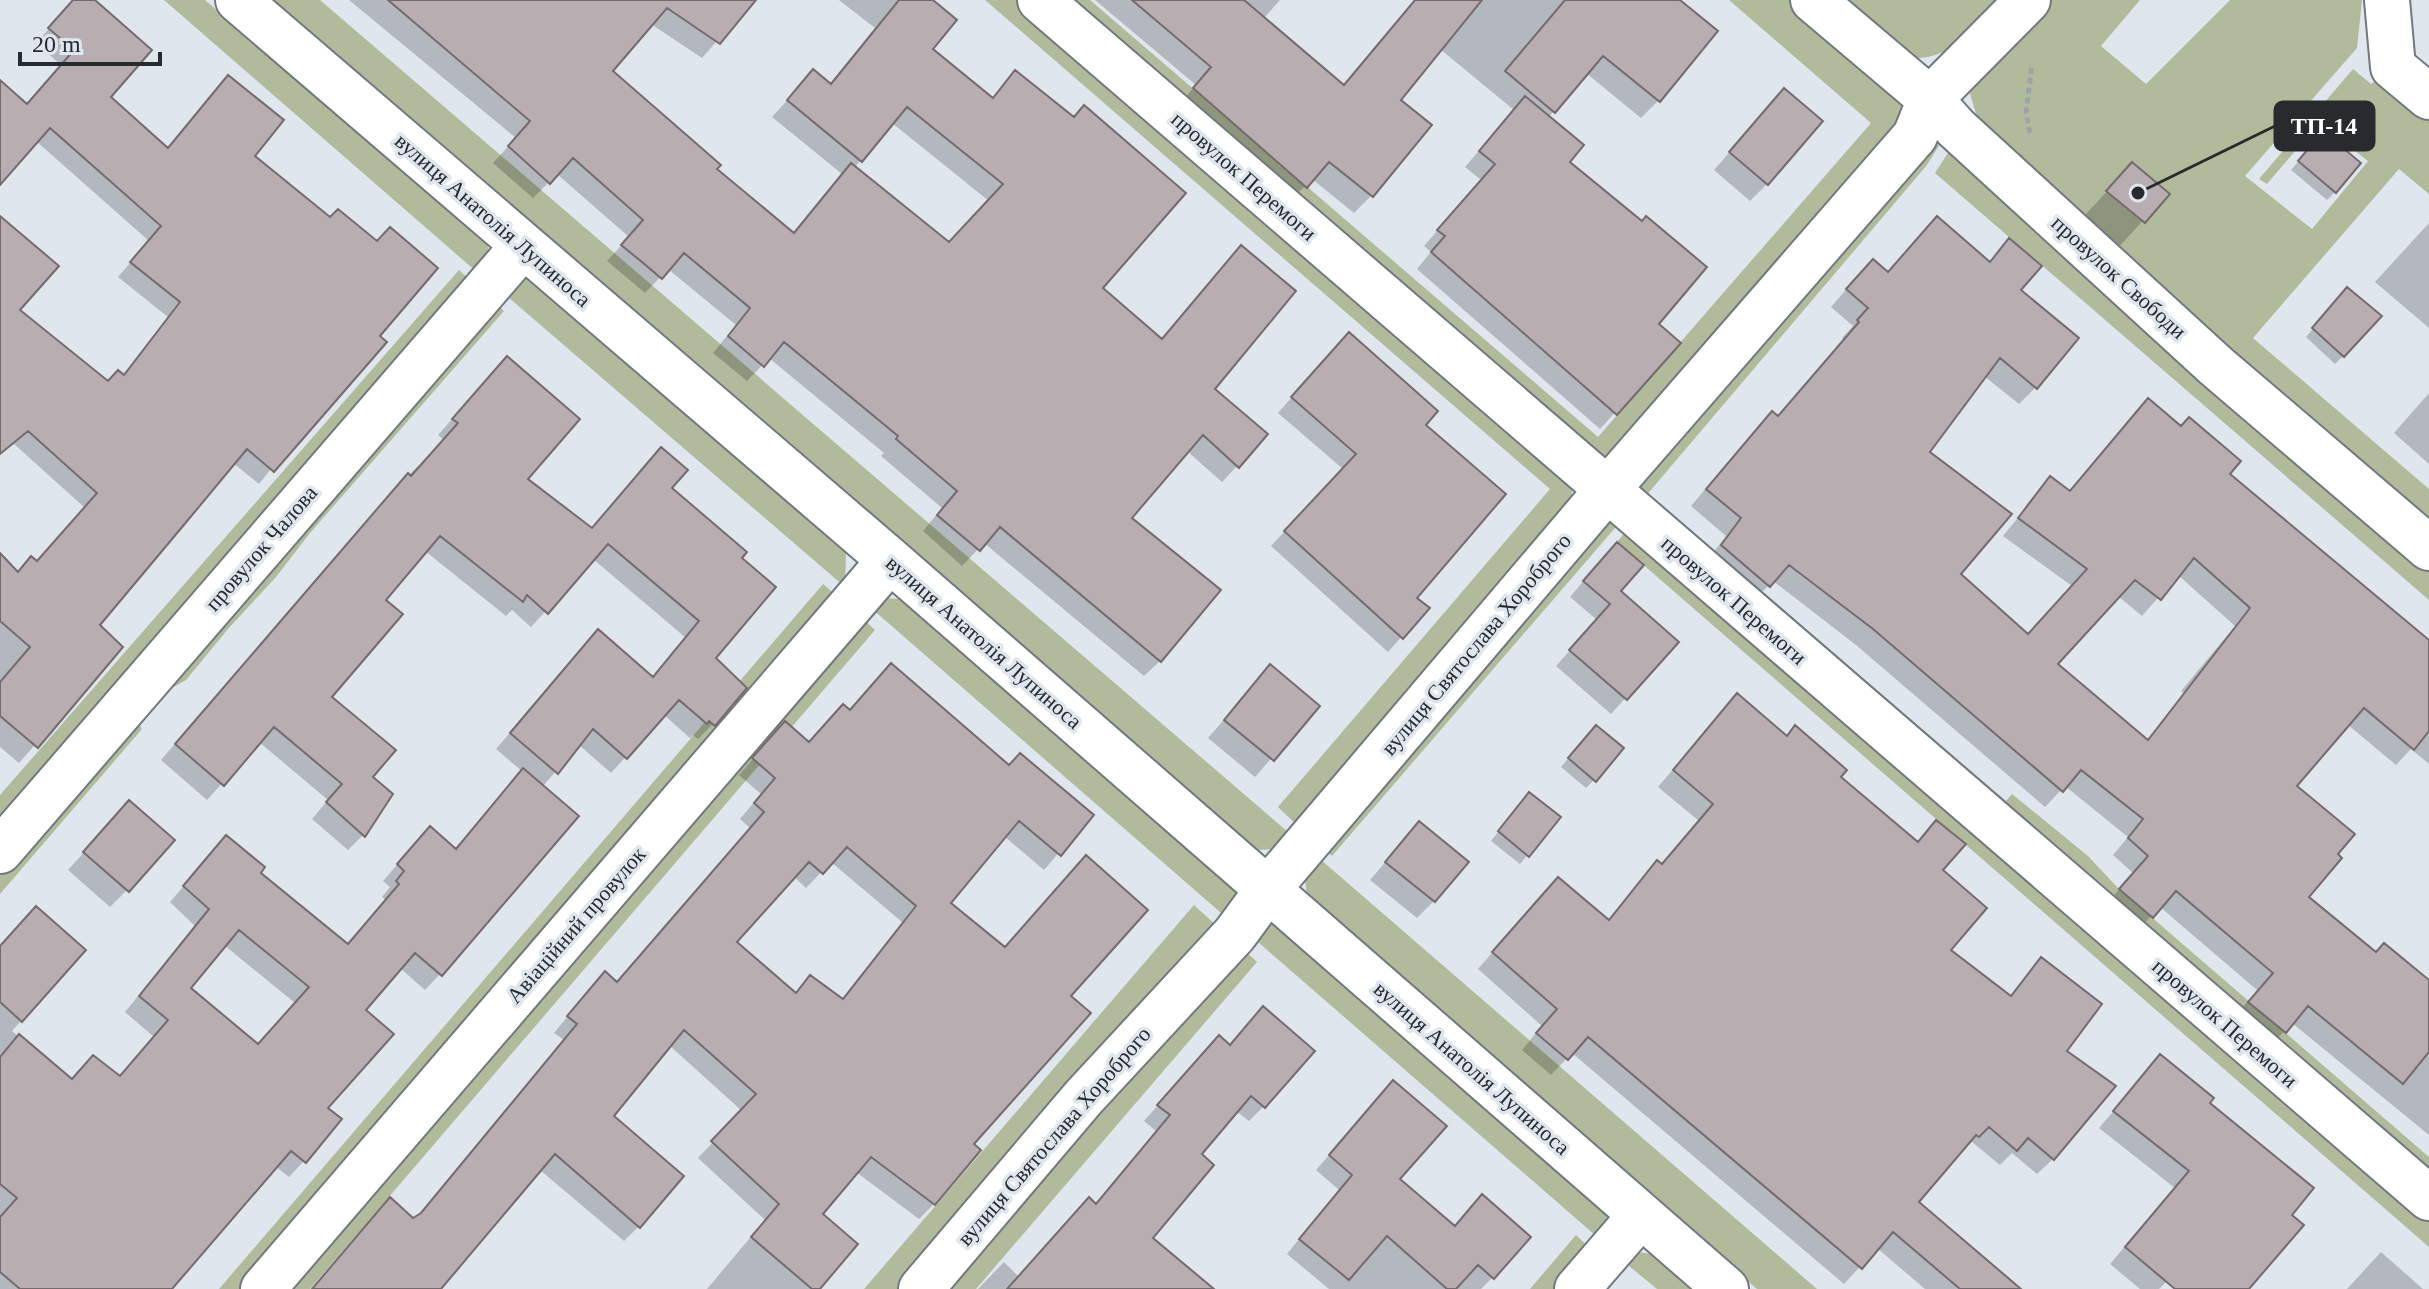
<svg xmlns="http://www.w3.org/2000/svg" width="2429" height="1289" viewBox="0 0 2429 1289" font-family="'Times New Roman',serif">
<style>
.green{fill:#b1bb9c}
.shadow{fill:#0003;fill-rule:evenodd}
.building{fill:#b8aeb1;stroke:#756b6e;stroke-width:2;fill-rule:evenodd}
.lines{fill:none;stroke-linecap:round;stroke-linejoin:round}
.minor-casing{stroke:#72787f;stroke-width:48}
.path{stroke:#9ea3a9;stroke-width:5;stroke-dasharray:6 4;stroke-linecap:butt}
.minor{stroke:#fff;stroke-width:44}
.labels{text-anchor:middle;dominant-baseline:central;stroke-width:7;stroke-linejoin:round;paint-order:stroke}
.street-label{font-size:22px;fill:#282b2e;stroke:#dfe6ee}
.leader{fill:none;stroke:#282b2e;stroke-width:3}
.callout-dot{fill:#282b2e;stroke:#dfe6ee;stroke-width:3}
.callout{fill:#282b2e;stroke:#282b2e;stroke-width:3}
.callout-label{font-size:24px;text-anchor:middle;font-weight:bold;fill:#fff}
</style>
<rect width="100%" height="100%" fill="#dfe6ee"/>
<path class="green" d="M164,0H205L486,241L491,257L478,273Z
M272,0H320L1295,838L1277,849L1257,850Z
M985,0H1020L1564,468L1572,490L1571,507L1303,831L1278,807L1550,489Z
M1065,0H1090L1598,437L1871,123L1729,0H1789L1886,81L1905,111L1900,127L1607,462Z
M1831,0H2010C1977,27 1939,74 1893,53C1871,43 1849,16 1831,0Z
M2047,0H2140L2101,46L2146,84L2230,0H2362L2357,48L2245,176L2312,229L2368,161L2319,123L2267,184L2259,179L2353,69L2371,84L2380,78L2429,121V194L2399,169L2253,338L2429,489V525L1981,130L1970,94L1975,78Z
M1940,144L1927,165L1639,504L1634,482L1916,153Z
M1953,145L2429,565V600L1935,173Z
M459,270L472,282L0,817V795Z
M526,273L846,552L845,587L501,291Z
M492,299L504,311L310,533L276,577L228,629L186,680L156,697L138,723L142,729L0,894V869Z
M1655,499L2006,801L2012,794L2088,856L2119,889L2429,1157V1181L1646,509Z
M1604,511L1621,521L1332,856L1318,844Z
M1629,528L2429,1211V1247L1617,542Z
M823,584L838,597L243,1289H219Z
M885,598L901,599L1235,887L1238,902L1228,919L871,608Z
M859,615L875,630L310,1289H281Z
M1313,853L1817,1289H1757L1307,896L1304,871Z
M1194,905L1218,927L908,1289H864Z
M1273,922L1610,1215L1611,1227L1603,1242L1251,936L1261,924Z
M1239,945L1257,962L976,1289H945Z
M1576,1235L1595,1253L1564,1289H1530Z
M1635,1252L1654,1254L1695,1289H1657L1623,1261Z"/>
<path class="shadow" d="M75,0H92L108,97L167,149L214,92L252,157L377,336L259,484L233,463L85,508L13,443L0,444V218L18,311L108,383L122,376L168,317L118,277L149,241L36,141L0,182V83L26,106L61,65L36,43Z
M349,0H753L702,58L651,24L610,72L714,169L792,234L842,174L772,117L813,72L829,85L875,28L839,0H930V49L991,99L1016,73L1100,289L1212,389L1237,466L1222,482L1187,451L1129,518L1160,661L1144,676L984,543L962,566L923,531L942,508L881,456L884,453L769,358L747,381L713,353L736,325L668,269L645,293L607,261L629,237L557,174L533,198L493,163L516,138ZM892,123L989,201L948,245L854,168Z
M1095,0H1280L1263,19L1342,87L1415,0H1676L1659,100L1641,118L1586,73L1548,118L1567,162L1656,325L1678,343L1600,429L1417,269L1431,252L1424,246L1481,180L1465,167L1514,110L1440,49L1398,100L1371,196L1354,213L1312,179L1288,203L1177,107L1196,85Z
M1784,90L1767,184L1750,201L1714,170Z
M2315,142L2335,192L2327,200L2291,170Z
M2132,165L2167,194L2119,247L2083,217Z
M2429,223V328L2375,282Z
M2009,241L2035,388L2019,404L1984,376L1928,452L1958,574L2028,636L2072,586L2003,536L2050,479L2068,492L2148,401L2227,474L2429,642V764L2411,749L2396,765L2347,724L2294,786L2306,897L2376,954L2429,980V1135L2292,1023L2268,1048L2233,1019L2257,990L2160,907L2135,933L2104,907L2133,873L2113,855L2128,837L2065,786L2045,807L1856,645L1773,581L1752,602L1705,563L1726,536L1691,506L1755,430L1772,414L1777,418L1844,340L1842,338L1853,326L1831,307L1856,278L1989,263ZM2178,575L2235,626L2181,691L2185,694L2146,741L2055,664L2118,596L2142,616Z
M2340,297L2343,356L2335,364L2306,337Z
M1334,349L1423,425L1414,598L1427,608L1388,652L1271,546L1343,469L1278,413Z
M492,374L525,479L591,530L669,488L739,559L713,658V724L698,739L693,735L690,738L664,715L611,773L579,745L542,787L440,974L425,990L400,968L364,1010L304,1161L289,1177L275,1166L169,1289H0V948L83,950L12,1031L71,1081L119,1078L154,1037L125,1012L195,926L170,902L226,837L258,873L347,946L386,900L382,897L390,887L383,881L415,844L454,850L523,772L496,749L583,647L652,679L686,638L593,559L531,627L512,610L506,616L425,551L384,600L330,697L370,777L363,835L348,850L312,819L328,800L259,742L207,800L161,760L393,491L444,440L438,435ZM224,945L295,1003L257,1046L189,988Z
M2429,393V464L2394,433Z
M31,559L121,647L19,763L0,747V586Z
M1602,559L1618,591L1676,642L1611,714L1556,666L1597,620L1570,597Z
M1270,667L1317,706L1255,777L1208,738Z
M849,711L1008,767L1091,815L1044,870L1004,836L948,903L1068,996L934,1204L919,1219L856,1172L820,1215L817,1289H707L765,1220L698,1158L742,1111L669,1045L611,1116L639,1226L624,1241L540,1170L439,1289H312L374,1215L416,1218L564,1040L554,1033L590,989L605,974L616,983L750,828L740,819L761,794L739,775L770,739L809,744ZM831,862L902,922L841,1000L810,978L794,994L734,942L793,876L806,888Z
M1722,712L1786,738L1916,844L1937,822L1948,950L2009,997L2042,960L2064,1051L2053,1159L2037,1174L2012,1153L2000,1165L1972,1142L1960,1150L1916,1202L2019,1289H1925L1877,1248L1844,1284L1572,1053L1551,1075L1522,1050L1542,1026L1478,969L1542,895L1607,921L1642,879L1657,863L1660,866L1699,821L1658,787Z
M1588,735L1594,780L1586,788L1561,767Z
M1521,803L1558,818L1520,864L1491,841Z
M113,820L127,890L110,907L68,870Z
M1419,823L1434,901L1417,918L1370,880Z
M1204,1053L1264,1106L1249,1121L1236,1111L1199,1155L1150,1239L1190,1289H978L1004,1262L1019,1277L1095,1205L1156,1131L1144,1121Z
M2160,1057L2207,1103L2166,1282L2159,1289H2140L2110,1264L2175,1188L2099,1128Z
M1393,1082L1398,1179L1493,1277L1481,1289H1329L1287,1254L1339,1190L1316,1170Z
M2381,1252L2423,1289H2347Z"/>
<path class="building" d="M73,0H95L152,50L111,97L168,148L228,75L284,120L255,156L330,217L338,209L377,241L390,227L438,268L380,336L387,342L274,472L247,449L188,520L100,625L123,647L38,748L0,716V682L30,647L0,621V553L18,572L31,556L37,561L97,493L28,431L0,454V216L59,266L20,310L108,381L118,370L124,375L180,302L130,262L161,226L50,128L0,185V80L27,104L74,50L48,28Z
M388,0H756L720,44L667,8L613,71L721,165L717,169L794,233L851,163L949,242L1003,184L907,107L862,162L787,100L813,69L831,84L899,0H933L957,20L933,49L993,98L1015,70L1074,117L1084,105L1186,193L1103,288L1162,339L1241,245L1296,291L1215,389L1268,434L1239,468L1203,435L1132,518L1221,590L1161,662L1000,527L980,551L937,515L957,491L896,439L898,436L784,342L764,367L728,336L750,308L684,253L662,279L642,262L621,245L643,220L573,158L550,184L508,146L530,121Z
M1132,0H1244L1344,85L1415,0H1482L1401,100L1432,125L1373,197L1329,162L1307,188L1193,88L1211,67Z
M1565,0H1680L1718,31L1660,102L1603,56L1555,113L1505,71Z
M1784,88L1823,121L1768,185L1729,152Z
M1525,96L1584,145L1570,162L1642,221L1646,216L1707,267L1659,324L1681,343L1617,415L1431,252L1445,236L1437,230L1495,164L1479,151Z
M2323,131L2361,163L2336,193L2298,161Z
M2132,162L2170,194L2145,223L2106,191Z
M1937,216L1990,262L2009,238L2042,266L2021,290L2079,338L2037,389L2000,358L1930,452L2012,514L1961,574L2028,634L2087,569L2018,518L2050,476L2070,491L2148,398L2181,426L2189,417L2241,461L2230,474L2429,640V731L2414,750L2364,708L2297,786L2355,834L2338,854L2342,858L2309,897L2376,952L2384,943L2429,980V1052L2403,1084L2308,1006L2286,1033L2248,1002L2273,973L2176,891L2153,918L2119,889L2148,856L2128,838L2143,819L2081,770L2063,792L1873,629L1789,565L1770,587L1721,545L1741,518L1706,489L1772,411L1778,416L1859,322L1857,320L1868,308L1846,289L1873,259L1888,272ZM2194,558L2250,608L2148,740L2058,664L2135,580L2161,600Z
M2347,287L2382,316L2344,357L2312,328Z
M1349,332L1438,411L1426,425L1506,494L1417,598L1430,608L1403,639L1284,531L1356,454L1291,397Z
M507,356L580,419L528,479L592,528L661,447L688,470L672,488L747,552L742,558L776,587L716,658L747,688L715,726L709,721L707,724L679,700L627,759L593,729L558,774L510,733L598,629L653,677L699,621L608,544L548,614L527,595L523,602L440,536L386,600L403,614L332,697L396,750L373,777L393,794L365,837L326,802L342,784L274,727L224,786L175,744L408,473L411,476L458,423L452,419Z
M1617,542L1644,565L1621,591L1679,642L1627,700L1569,650L1610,604L1583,581Z
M891,663L1009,765L1020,753L1094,815L1061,856L1019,821L951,903L1005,947L1086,855L1148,910L1071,996L1091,1013L974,1144L981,1150L935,1205L871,1157L823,1214L858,1244L820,1289H812L751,1237L779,1204L711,1141L756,1094L684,1030L614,1116L684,1176L640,1228L555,1154L441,1289H312L390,1197L413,1218L421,1213L577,1024L567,1016L605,971L617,982L764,812L754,803L775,778L752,758L785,721L809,742L843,704L850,710ZM847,847L916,906L843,999L810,975L796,993L737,942L809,862L823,874Z
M1270,664L1320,706L1274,761L1224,720Z
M1737,693L1787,736L1795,725L1847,770L1841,777L1918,842L1936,820L1966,844L1943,870L1987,908L1951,950L2011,996L2041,957L2102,1004L2067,1051L2116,1086L2054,1160L2028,1138L2017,1151L1989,1127L1979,1137L1976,1135L1919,1202L2021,1289H1960L1893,1232L1862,1269L1588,1037L1568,1060L1536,1033L1557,1009L1492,952L1558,877L1609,920L1657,860L1662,864L1713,804L1673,770Z
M1596,725L1624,748L1596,782L1568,758Z
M523,768L579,816L442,976L415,953L366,1010L394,1034L328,1108L342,1119L306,1163L291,1151L172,1289H20L0,1272V1217L17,1198L0,1184V1057L19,1034L72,1079L93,1055L120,1076L168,1020L139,996L209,909L183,886L226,835L265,867L261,873L348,944L399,884L396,881L404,871L397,864L430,826L456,849ZM239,930L309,987L258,1044L191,988Z
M1529,792L1561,817L1529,857L1498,831Z
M129,800L175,840L129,892L83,852Z
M1419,821L1469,862L1435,902L1385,862Z
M36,906L86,950L22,1022L0,1002V946Z
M1263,1006L1315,1051L1265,1108L1251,1096L1202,1154L1214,1165L1153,1238L1214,1289H1007L1089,1197L1096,1204L1170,1115L1157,1105L1219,1035L1230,1045Z
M2160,1054L2214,1098L2210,1103L2314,1188L2292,1215L2304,1225L2249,1289H2175L2125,1247L2189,1171L2113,1111Z
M1393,1080L1447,1126L1400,1179L1455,1226L1482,1194L1531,1237L1494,1279L1478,1265L1456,1289H1447L1387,1236L1349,1280L1299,1239L1352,1175L1329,1155Z"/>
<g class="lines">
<g class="minor-casing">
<path id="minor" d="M238,0L890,560L1726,1289
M1040,0L2429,1198
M1813,0L1930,99L1956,128L2216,366L2429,548
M2387,0L2393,67L2429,97
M0,851L523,246
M263,1289L890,560
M921,1289L1084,1097L1235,934L1268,889L1607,490L1915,136L1930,99L2028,0
M1577,1289L1641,1215"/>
</g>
<path class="path" d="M2030,133L2026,113L2032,64"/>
<use href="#minor" class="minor"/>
</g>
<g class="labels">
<g class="street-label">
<text transform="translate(1244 176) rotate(41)">провулок Перемоги</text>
<text transform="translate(493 220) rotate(41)">вулиця Анатолія Лупиноса</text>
<text transform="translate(2119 277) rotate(42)">провулок Свободи</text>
<text transform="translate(261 548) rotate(-49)">провулок Чалова</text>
<text transform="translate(1734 600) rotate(41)">провулок Перемоги</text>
<text transform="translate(984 642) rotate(41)">вулиця Анатолія Лупиноса</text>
<text transform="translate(1476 644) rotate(-50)">вулиця Святослава Хороброго</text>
<text transform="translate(576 925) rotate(-49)">Авіаційний провулок</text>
<text transform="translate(2225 1023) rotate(41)">провулок Перемоги</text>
<text transform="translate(1472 1068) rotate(41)">вулиця Анатолія Лупиноса</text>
<text transform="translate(1054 1136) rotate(-49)">вулиця Святослава Хороброго</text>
</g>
</g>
<path class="leader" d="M2138 193L2275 126"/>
<circle class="callout-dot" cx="2138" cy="193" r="8"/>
<rect class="callout" x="2275" y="102" width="99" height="48" rx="8"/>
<g class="callout-label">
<text x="2324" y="134">ТП-14</text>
</g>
<path d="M20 52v12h140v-12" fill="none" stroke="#282b2e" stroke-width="4"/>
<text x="32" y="52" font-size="24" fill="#282b2e" stroke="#dfe6ee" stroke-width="6" paint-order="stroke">20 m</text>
</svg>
